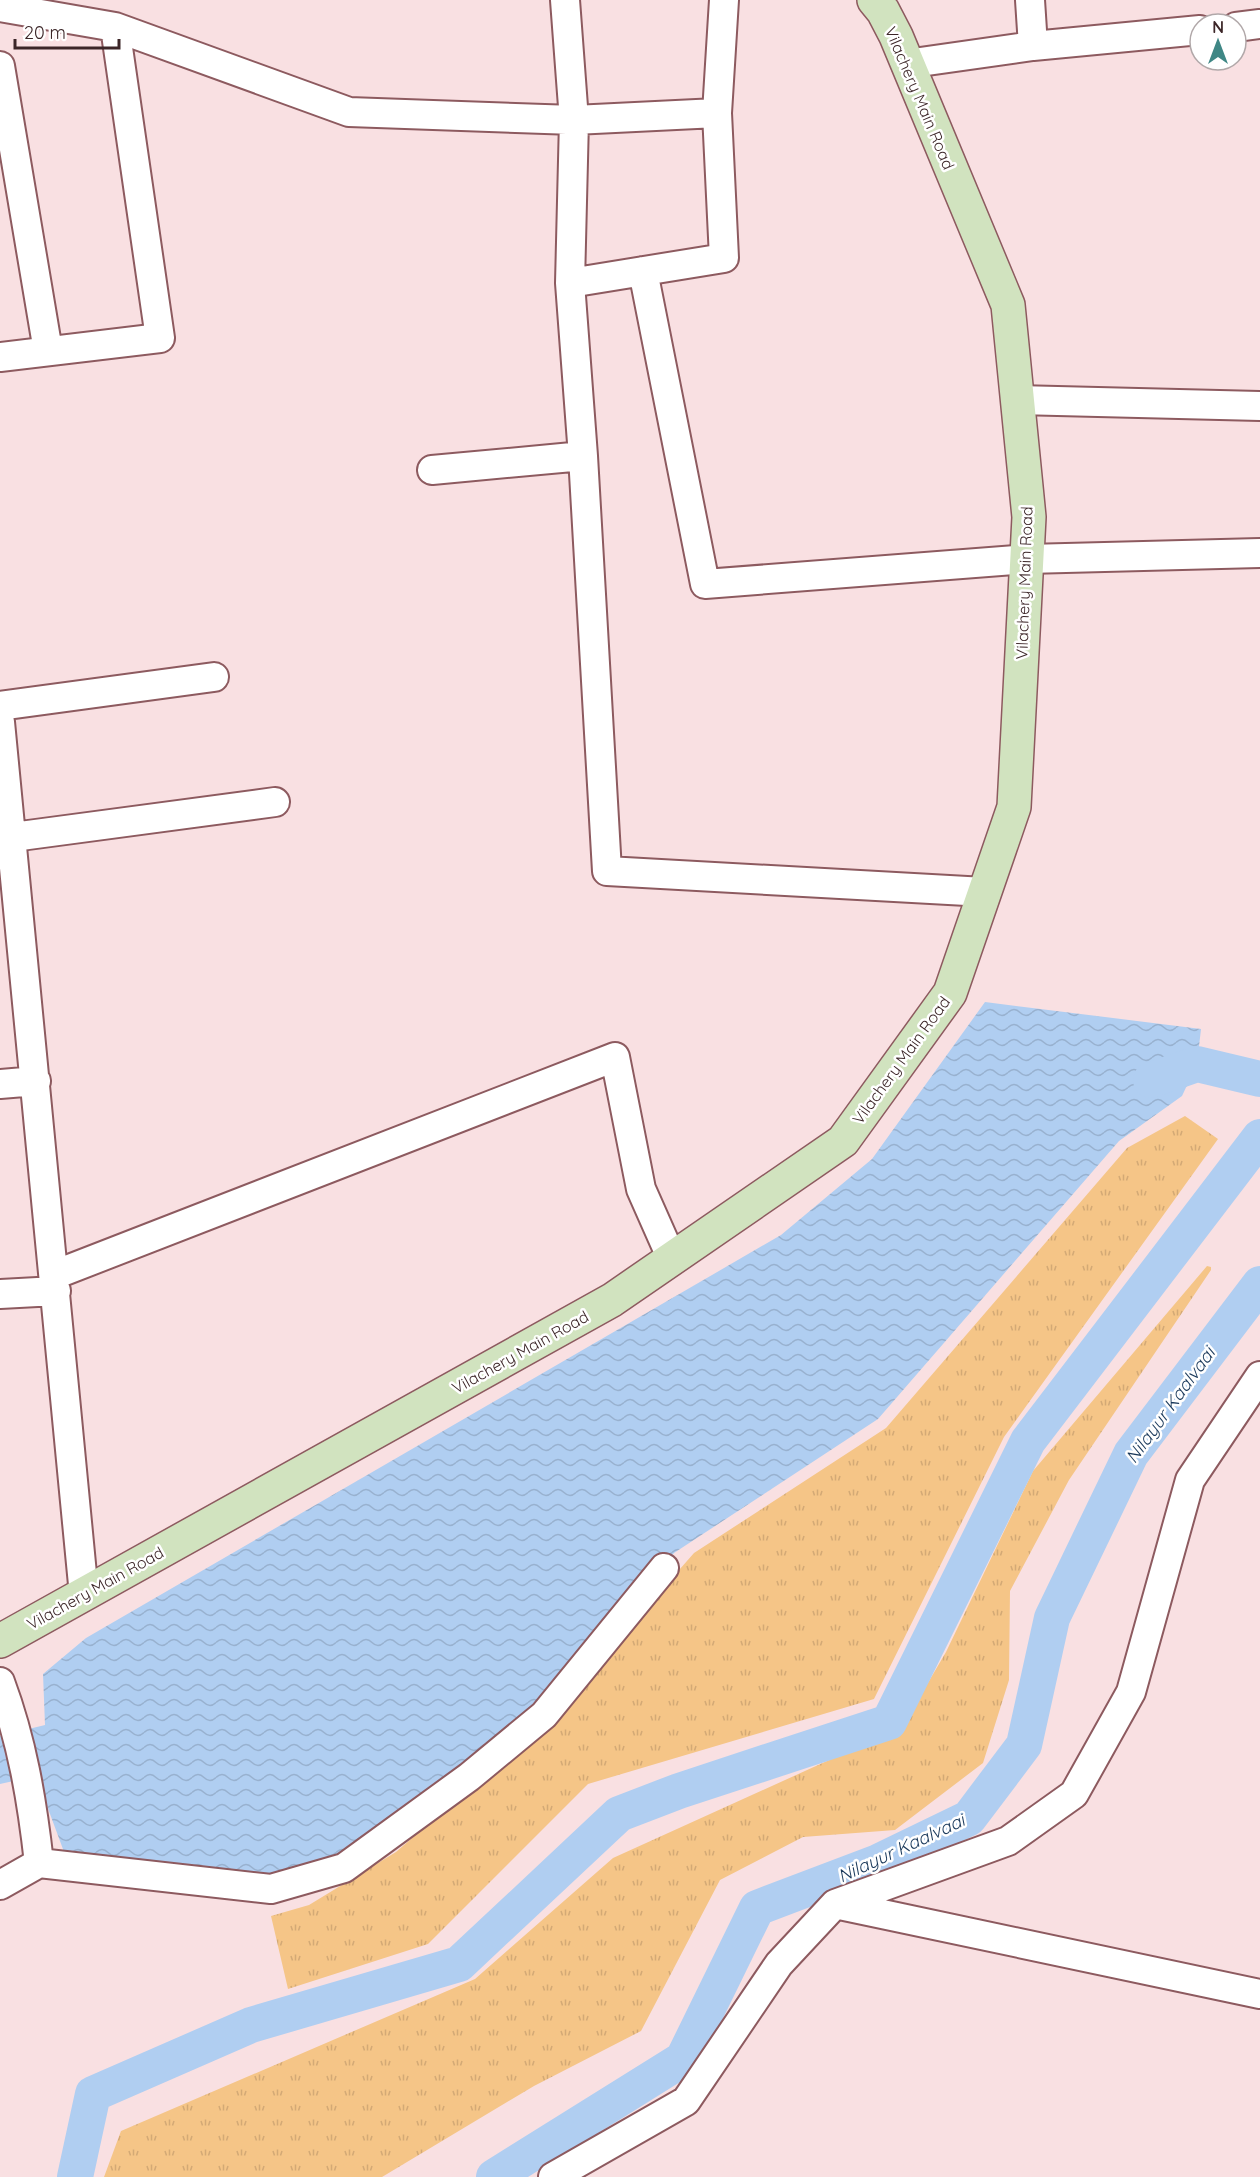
<svg xmlns="http://www.w3.org/2000/svg" width="1260" height="2177" viewBox="0 0 1260 2177" font-family="Quicksand,sans-serif">
<style>
.grass{fill:url(#grass-tufts)}
.water{fill:url(#water-waves)}
.lines{fill:none;stroke-linecap:round;stroke-linejoin:round}
.canal{stroke:#b0cef1;stroke-width:36}
.street-casing{stroke:#8d5a5f;stroke-width:32}
.secondary-casing{stroke:#8d5a5f;stroke-width:36}
.street{stroke:#fff;stroke-width:28}
.secondary{stroke:#d1e3bf;stroke-width:33}
.labels{text-anchor:middle;dominant-baseline:central;stroke-width:5;stroke-linejoin:round;paint-order:stroke}
.street-label{font-size:16px;fill:#3c2628;stroke:#fff}
.water-label{font-size:18px;font-style:italic;fill:#19385a;stroke:#fff}
</style>
<defs>
<pattern id="grass-tufts" width="24" height="20" patternUnits="userSpaceOnUse" patternTransform="scale(1.5)"><rect width="24" height="20" fill="#f5c587"/><path d="M3 7l-1-3M5 7V3M7 7l1-3M15 17l-1-3M17 17v-4M19 17l1-3" fill="none" stroke="#d3a975"/></pattern>
<pattern id="water-waves" width="16" height="10" patternUnits="userSpaceOnUse" patternTransform="scale(1.5)"><rect width="16" height="10" fill="#b0cef1"/><path d="M0 5q4-4 8 0t8 0" fill="none" stroke="#98b1cf"/></pattern>
</defs>
<rect width="100%" height="100%" fill="#f9e0e2"/>
<path class="grass" d="M1185,1116L1218,1139L1004,1437L874,1699L588,1784L428,1944L288,1989L271,1916L309,1905L396,1852L548,1719L694,1553L886,1428L1127,1148Z
M1207,1266L1211,1267V1270L1069,1480L1010,1591L1009,1680L983,1763L895,1830L803,1837L720,1880L641,2031L534,2086L382,2177H104L121,2131L475,1979L613,1858L902,1727L946,1652L1033,1471Z"/>
<path class="water" d="M985,1002L1201,1029L1197,1064L1182,1096L1119,1141L878,1419L674,1553L527,1723L374,1843L274,1881L67,1860L36,1776L0,1784V1736L45,1725L43,1674L86,1638L781,1235L872,1159Z"/>
<g class="lines">
<path class="canal" d="M1151,1080L1197,1064L1260,1079
M75,2177L93,2094L251,2025L459,1964L619,1814L679,1791L889,1722L1028,1441L1260,1137
M494,2177L683,2059L757,1908L878,1862L969,1818L1024,1745L1052,1618L1131,1454L1260,1284"/>
<g class="street-casing">
<path id="street" d="M565,0L574,120L570,283L583,456L607,871L985,892
M1030,0L1033,46
M0,7L115,27L349,112L574,120L717,113L724,0
M1236,27L1260,24
M906,64L1033,46L1200,30
M0,66L48,351
M643,271L705,584L1027,559L1260,553
M570,283L724,258L717,113
M0,357L160,338L115,27
M1017,400L1260,406
M432,470L583,456
M0,706L214,677
M0,722L84,1595
M13,837L275,802
M0,1084L36,1081
M54,1275L615,1057L641,1189L672,1259
M0,1294L56,1291
M0,1682C22,1741 32,1800 39,1863L0,1885
M39,1863L271,1889L344,1868L469,1777L544,1715L664,1568
M835,1904L1260,1994
M553,2177L686,2101L779,1964L835,1904L1008,1841L1074,1794L1131,1692L1190,1480L1260,1376"/>
</g>
<g class="secondary-casing">
<path id="secondary" d="M0,1641L612,1300L843,1141L950,993L1014,807L1029,517L1008,305L896,36L883,11L874,0"/>
</g>
<use href="#street" class="street"/>
<use href="#secondary" class="secondary"/>
</g>
<g class="labels">
<g class="street-label">
<text transform="translate(920 98) rotate(67)">Vilachery Main Road</text>
<text transform="translate(1024 583) rotate(-88)">Vilachery Main Road</text>
<text transform="translate(901 1060) rotate(-54)">Vilachery Main Road</text>
<text transform="translate(520 1352) rotate(-29)">Vilachery Main Road</text>
<text transform="translate(95 1588) rotate(-29)">Vilachery Main Road</text>
</g>
<g class="water-label">
<text transform="translate(1170 1405) rotate(-54)">Nilayur Kaalvaai</text>
<text transform="translate(901 1848) rotate(-25)">Nilayur Kaalvaai</text>
</g>
</g>
<g transform="translate(1218 42)"><circle r="28" fill="#ffffff" stroke="#b1a8a9" stroke-width="1.5"/>
<path d="M0-4.5L10 22L0 15L-10 22Z" fill="#3f8785"/>
<text y="-9" font-size="16" font-weight="bold" text-anchor="middle" fill="#3c2628">N</text>
</g>
<path d="M15 39v9h104v-9" fill="none" stroke="#3c2628" stroke-width="3"/>
<text x="24" y="39" font-size="18" fill="#3c2628" stroke="#ffffff" stroke-width="4.5" paint-order="stroke">20 m</text>
</svg>
